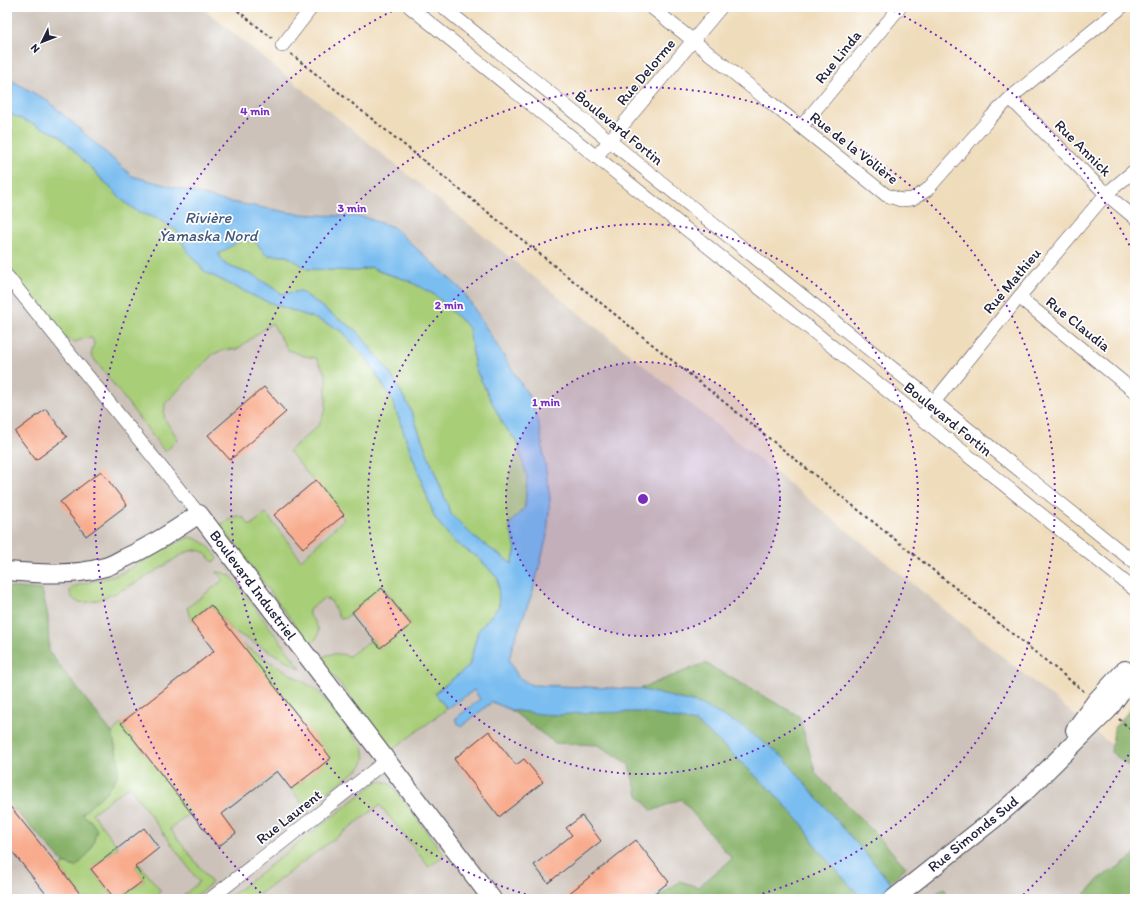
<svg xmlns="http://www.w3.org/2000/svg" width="1142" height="906" viewBox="0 0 1142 906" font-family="Itim,sans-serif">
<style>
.industrial{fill:#ccc2b9}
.green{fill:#a8ce78;stroke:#65785a}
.forest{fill:#86b168;stroke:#546a52}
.water{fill:#7abdf0;stroke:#4e7096;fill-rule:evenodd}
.building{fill:#f8ac8d}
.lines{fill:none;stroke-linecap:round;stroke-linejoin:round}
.street-casing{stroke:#413e4e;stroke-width:14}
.secondary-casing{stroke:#413e4e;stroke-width:20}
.path{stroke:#413e4e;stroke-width:2;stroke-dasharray:3 3;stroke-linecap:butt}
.street{stroke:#fff;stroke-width:13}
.secondary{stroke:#fff;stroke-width:18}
.ring{fill:none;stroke:#7b2cbf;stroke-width:2;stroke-dasharray:2 4}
.labels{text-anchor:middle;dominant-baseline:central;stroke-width:3.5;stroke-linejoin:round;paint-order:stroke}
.street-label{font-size:15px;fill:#22223b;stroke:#fff}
.water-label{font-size:16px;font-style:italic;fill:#41587a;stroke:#fff}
.centre{fill:#7b2cbf;stroke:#fff;stroke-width:2}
.ring-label{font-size:12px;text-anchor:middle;font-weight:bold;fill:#7b2cbf;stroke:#fff;stroke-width:3.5;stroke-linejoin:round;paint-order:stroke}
</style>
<rect width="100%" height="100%" fill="#fff"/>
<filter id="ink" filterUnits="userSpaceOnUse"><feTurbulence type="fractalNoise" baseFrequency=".025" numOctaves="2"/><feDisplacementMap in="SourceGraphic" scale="8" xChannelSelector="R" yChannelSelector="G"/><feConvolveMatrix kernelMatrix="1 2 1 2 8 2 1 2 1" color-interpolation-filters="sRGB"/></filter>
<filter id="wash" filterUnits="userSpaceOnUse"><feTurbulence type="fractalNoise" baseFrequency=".012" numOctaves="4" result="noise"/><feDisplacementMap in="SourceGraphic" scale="16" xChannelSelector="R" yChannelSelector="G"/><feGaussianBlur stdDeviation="0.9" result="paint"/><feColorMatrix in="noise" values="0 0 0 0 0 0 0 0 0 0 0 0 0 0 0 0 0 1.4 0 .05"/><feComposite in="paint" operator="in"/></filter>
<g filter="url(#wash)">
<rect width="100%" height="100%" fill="#efdcbb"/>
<path class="industrial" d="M7,7H201L1135,764V899H7Z"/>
<path class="green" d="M7,113L59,135L122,200L138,212L158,219L177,231L187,251L205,272L260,299L319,320L342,331L369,362L392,400L435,518L454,542L479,558L498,579L499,606L478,631L469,666L435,693L447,709L392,750L320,659C331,652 337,653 349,656L373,639L380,648L411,624L383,588L344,619L339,617L331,601L324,598L309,610V615C319,626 324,634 310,645L220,525L236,516L244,518L250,526L266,513L301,560L344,519L289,451L319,425L326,408V374L316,358L305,356L288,350L272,323L236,350L229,349L213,354L165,404L164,418L178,439L165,452L91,355L94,343L92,338H86L75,342L62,337L7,273Z
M243,239L256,242L266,255L287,256L308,269L357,271L371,267L381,272L407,280L435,295L469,328L475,368L504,426L517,441L527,477L525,507L509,525L516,549L512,564L474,537L451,514L409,406L388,370L357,331L330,313L301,291L282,294L255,276L226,265L218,254Z
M190,537C205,541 209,546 218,558L213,562C208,557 204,550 196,550C193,550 187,552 184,553C171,561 73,629 70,591L73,587C88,581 106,580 121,573C144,562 166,546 190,537Z
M217,572L224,573L231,576L301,669L230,629L211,605L191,621L187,608L223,580Z
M241,644L318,691L363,747C365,756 366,760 360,768L306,808L291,789L330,758Z
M121,723L191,812L170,829L212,883L192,899H187L184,895L199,882L129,786L92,813L118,847L91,869L115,899H84L60,868L64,863L75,867L91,821L81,814L106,792L119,763L112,733Z
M378,781C386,781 390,783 395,789L444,855L429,867L380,805L253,899H227Z
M139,864L161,891L151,899H127L124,895L144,880L135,867Z"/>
<path class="forest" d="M7,587L42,590L48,616L49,652L112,733L119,763L117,777L106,792L82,814L91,821L97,830C92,848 90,855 75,867L64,863L7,801Z
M705,663L799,716L816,774L873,831L906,867L890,882L818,799L784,758L700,704L639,689Z
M1135,703V771L1111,752L1114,729Z
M511,710L559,715L579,713L639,712L696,722L716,739L772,791L803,825L820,852L858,894L852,899H656L680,881L698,887L732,859L681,799L652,811L638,795L628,763L598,745L555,743Z
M1135,853V895L1130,899H1081L1099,879L1126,862Z
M944,888L950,899H928Z"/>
<path class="water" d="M7,78L48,101L132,176L225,201L298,214L364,217L393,227L463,291L530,398L539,424L550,498L547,536L533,591L513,644L509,660L518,677L531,685L639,689L700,704L742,726L784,758L818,799L890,882L900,899H861L858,894L820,852L803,825L772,791L716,739L696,722L639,712L579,713L559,715L540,714L511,710L492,702L461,727L455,719L480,699L474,690L447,709L435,693L469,666L478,631L499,606L498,579L479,558L454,542L435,518L392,400L369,362L342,331L319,320L260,299L205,272L187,251L177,231L158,219L138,212L122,200L59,135L7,113ZM243,239L256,242L266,255L287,256L308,269L357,271L371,267L381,272L407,280L435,295L469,328L475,368L504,426L517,441L527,477L525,507L509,525L516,549L512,564L474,537L451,514L409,406L388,370L357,331L330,313L301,291L282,294L255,276L226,265L218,254Z"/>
<g id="blocks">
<path class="building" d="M264,387L286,412L230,460L208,435Z
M46,409L67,437L36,460L15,432Z
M101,471L127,505L86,536L60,502Z
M316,480L344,515L303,548L274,515Z
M382,588L411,625L380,648L352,612Z
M211,605L331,758L291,789L277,771L222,814L236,833L218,847L121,723L214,651L191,621Z
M489,731L516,765L524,759L543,782L499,817L454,759Z
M9,805L60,868L84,899H50L7,845V806Z
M582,816L601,841L548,883L534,865L572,835L566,828Z
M144,828L159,848L135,867L144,880L119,899H115L91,869Z
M636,840L669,882L647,899H570L567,895Z"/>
</g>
</g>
<g filter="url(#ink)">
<use href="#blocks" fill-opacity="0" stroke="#413e4e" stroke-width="1"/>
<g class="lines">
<g class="street-casing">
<path id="street" d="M410,7L1135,590
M443,7L1135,563
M651,7L886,195L901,200L912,199L927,190L991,117L1010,98L1122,7
M282,46L312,7
M1010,98L1106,194L1135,218
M801,127L900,7
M596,157L721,7
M7,276L199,514
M1019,297L1135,392
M921,418L1019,297L1106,194L1135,170
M210,899L387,760"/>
</g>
<g class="secondary-casing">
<path id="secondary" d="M7,571C40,574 73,576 105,567C112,565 118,561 125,558C151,546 175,530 199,514L492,899
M1075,730L1096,701L1125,670
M893,899L994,819L1027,790L1108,710L1135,672"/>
</g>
<path class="path" d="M233,7L272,38
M291,54L1086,693
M1119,719L1135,733"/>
<use href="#street" class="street"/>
<use href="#secondary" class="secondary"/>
</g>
</g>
<circle cx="643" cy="499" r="137" fill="#7b2cbf" fill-opacity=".12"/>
<g class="ring">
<circle cx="643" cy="499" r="137"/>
<circle cx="643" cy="499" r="275"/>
<path d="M543 899A412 412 0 1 1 743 899"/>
<path d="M1134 744A549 549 0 0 1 1021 897M265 897A549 549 0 0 1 398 8M888 8A549 549 0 0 1 1134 254"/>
</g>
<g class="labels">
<g class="street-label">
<text transform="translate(838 57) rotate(-51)">Rue Linda</text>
<text transform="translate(646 72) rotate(-50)">Rue Delorme</text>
<text transform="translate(619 128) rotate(39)">Boulevard Fortin</text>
<text transform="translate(854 148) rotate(38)">Rue de la Volière</text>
<text transform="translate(1083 148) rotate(45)">Rue Annick</text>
<text transform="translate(1012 281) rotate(-50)">Rue Mathieu</text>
<text transform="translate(1078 324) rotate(39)">Rue Claudia</text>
<text transform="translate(948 419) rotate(39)">Boulevard Fortin</text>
<text transform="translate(253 585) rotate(53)">Boulevard Industriel</text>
<text transform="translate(289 817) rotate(-38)">Rue Laurent</text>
<text transform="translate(973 834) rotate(-39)">Rue Simonds Sud</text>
</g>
<g class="water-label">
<text x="208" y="217">Rivière<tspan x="208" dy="18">Yamaska Nord</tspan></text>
</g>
</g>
<circle cx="643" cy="499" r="6" class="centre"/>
<g class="ring-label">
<text x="255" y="115">4 min</text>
<text x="352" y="212">3 min</text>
<text x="449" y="309">2 min</text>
<text x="546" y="406">1 min</text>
</g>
<rect width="1142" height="906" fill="none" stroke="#fff" stroke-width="24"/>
<g transform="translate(42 42) rotate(227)" stroke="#ffffff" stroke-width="3" paint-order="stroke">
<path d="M0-3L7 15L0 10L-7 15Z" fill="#22223b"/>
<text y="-6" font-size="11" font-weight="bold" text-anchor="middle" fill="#22223b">N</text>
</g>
</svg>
